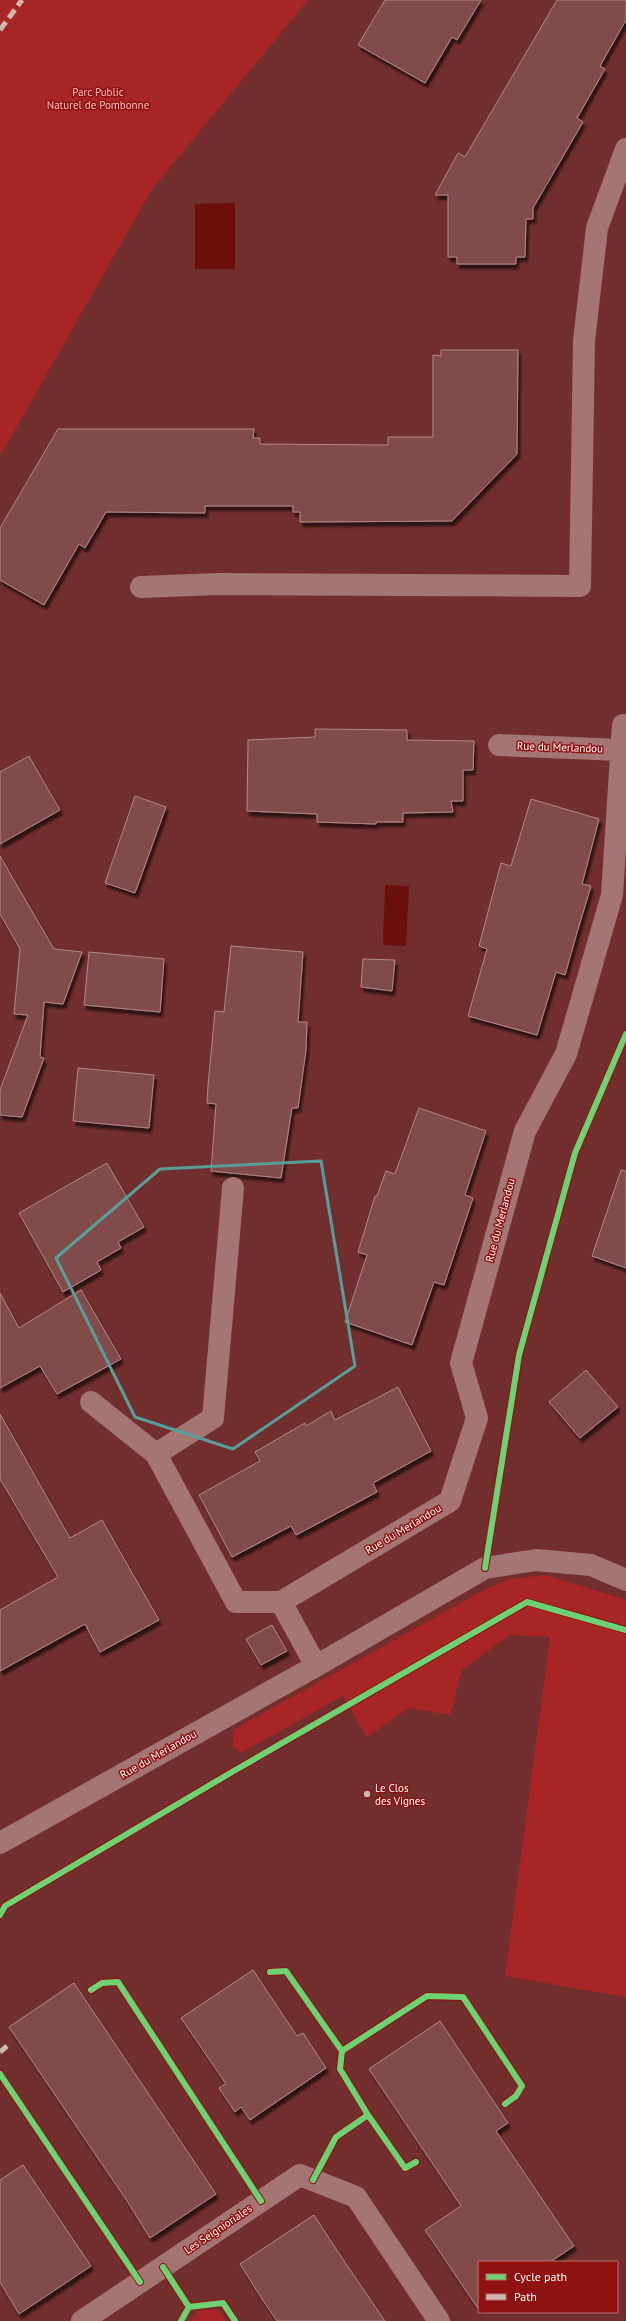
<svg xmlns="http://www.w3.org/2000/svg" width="626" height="2321" viewBox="0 0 626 2321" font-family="'PT Sans',sans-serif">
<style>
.green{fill:#a72625}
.water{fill:#6a0f0c}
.building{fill:#814b4a;stroke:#b38988;filter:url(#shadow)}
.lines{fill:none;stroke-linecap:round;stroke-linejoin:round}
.minor{stroke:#a57574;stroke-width:22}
.quiet{stroke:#d1b7ad;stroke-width:5;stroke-dasharray:10 5;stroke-linecap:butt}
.cycleway-casing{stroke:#8e1210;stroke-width:8}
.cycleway{stroke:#6cd273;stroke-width:6}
.marked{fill:none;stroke:#579f9a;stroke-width:3;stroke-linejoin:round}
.poi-dot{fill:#cdb6b6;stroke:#8e1210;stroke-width:1.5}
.labels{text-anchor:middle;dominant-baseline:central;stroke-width:3;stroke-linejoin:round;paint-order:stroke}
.park-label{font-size:11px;fill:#fdbfbf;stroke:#8e1210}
.street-label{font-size:11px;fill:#fff;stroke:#8e1210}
.poi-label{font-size:11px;fill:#fff;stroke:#8e1210;text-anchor:start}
</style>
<defs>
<filter id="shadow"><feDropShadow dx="2.5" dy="4.5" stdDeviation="1" flood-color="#0009"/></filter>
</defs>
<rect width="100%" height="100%" fill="#712e2d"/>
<path class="green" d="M0,0H308L152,189L0,456Z
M545,1575L626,1600V1997L505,1976L550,1637L509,1635L462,1670L450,1715L409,1708L367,1737L343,1696L241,1753L233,1747V1730L484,1590L510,1579Z
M199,2310H219L226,2321H191Z"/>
<path class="water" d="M235,203V269H195V204Z
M385,885L409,886L406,946L383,945Z"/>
<path class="building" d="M385,0H481L457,40L452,37L425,83L358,45Z
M557,0H626V20L600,66L605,69L577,118L583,122L533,208V219H526L525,257H516V264H457V257H448V195H435L458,153L465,157Z
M441,350H518L517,454L452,521L300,522V512H293V506H205V513L106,512L85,548L79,544L44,605L0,580V528L58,429H254L253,438H260V444L388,445V437H433V355L441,356Z
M315,729L407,730V740L474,741L473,770H463V801H451L453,812L403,813V822H376V824L317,822V814L247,811L248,740L315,737Z
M29,756L60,810L0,844V772Z
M135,796L166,807L135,893L105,883Z
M531,799L599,819L582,884L591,886L576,936L565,975L556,972L537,1035L468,1016L487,949L479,946L501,863L511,866Z
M0,856L54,949L82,952L63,1004L44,1002L40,1057L44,1058L22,1117L0,1115V1090L28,1015L14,1014L20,949L0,914Z
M231,946L303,952L298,1022H307L306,1050L298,1108H292L281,1178L211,1171L216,1104L207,1103L208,1086L215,1011L224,1012Z
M89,952L164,959L160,1012L84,1005Z
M363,959L395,960L392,991L361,987Z
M78,1068L154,1075L149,1128L73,1121Z
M419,1108L486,1131L465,1195L473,1198L444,1285L434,1282L412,1345L345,1322L367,1255L358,1252L375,1196H377L386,1171L395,1174Z
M107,1163L144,1227L118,1242L121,1248L97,1262L101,1270L63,1292L19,1213Z
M621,1170L626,1171V1268L592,1256Z
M81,1290L121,1359L57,1394L40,1366L0,1388V1293L19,1328Z
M586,1370L618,1407L580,1438L549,1402Z
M398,1387L431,1451L373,1483L377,1492L296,1535L291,1526L232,1557L199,1495L260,1461L255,1452L305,1423L306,1426L331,1411L335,1420Z
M0,1414L70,1538L102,1520L159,1620L100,1652L85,1624L0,1671V1610L58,1577L0,1479Z
M272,1625L287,1651L261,1665L246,1639Z
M253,1970L297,2036L303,2033L326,2068L250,2120L241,2107L235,2112L219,2088L226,2084L181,2018Z
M74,1983L216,2194L150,2238L129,2204L9,2027Z
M440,2021L508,2123L496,2131L574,2246L550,2262H479V2310L425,2230L461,2206L369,2069Z
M23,2165L91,2266L19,2314L0,2282V2180Z
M314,2215L340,2255L385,2321H277L264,2302L240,2264Z"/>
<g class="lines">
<path class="minor" d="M141,587L218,584L580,586L584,341L597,228L626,149
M499,745L621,750
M233,1188L213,1418L156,1454L236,1602H281L316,1666
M91,1402L156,1454
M281,1602L450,1501L477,1418L461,1363L525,1131L566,1054L612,895L623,725
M0,1843L316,1666L485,1568L536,1560L591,1565L626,1580
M82,2321L300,2175L356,2197L439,2321"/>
<path class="quiet" d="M0,30L22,0
M0,2052L7,2046"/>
<g class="cycleway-casing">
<path id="cycleway" d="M485,1568L519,1355L575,1153L626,1034
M0,1915L5,1906L232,1772L527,1602L626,1630
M270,1972L286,1971L342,2051L340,2069L368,2115L336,2137L313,2180
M91,1990L102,1983L118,1982L261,2201
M342,2051L427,1996L463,1997L522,2086L516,2096L505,2104
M0,2074L140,2282
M368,2115L405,2168L416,2162
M163,2267L189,2307L181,2321
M189,2307L223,2303L235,2321"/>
</g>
<use href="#cycleway" class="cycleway"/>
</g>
<path class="marked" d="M321,1161L355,1366L233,1449L135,1417L56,1258L160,1169Z"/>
<circle class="poi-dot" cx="367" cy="1794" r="4"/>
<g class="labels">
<g class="park-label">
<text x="98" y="92">Parc Public<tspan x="98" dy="13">Naturel de Pombonne</tspan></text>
</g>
<g class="street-label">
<text transform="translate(560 747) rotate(2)">Rue du Merlandou</text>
<text transform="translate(500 1220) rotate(-75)">Rue du Merlandou</text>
<text transform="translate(403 1529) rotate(-31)">Rue du Merlandou</text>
<text transform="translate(158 1754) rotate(-30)">Rue du Merlandou</text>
<text transform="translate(218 2229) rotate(-34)">Les Seignioriales</text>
</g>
<g class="poi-label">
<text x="375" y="1788">Le Clos<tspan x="375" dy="13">des Vignes</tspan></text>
</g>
</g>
<rect x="478" y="2261" width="140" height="52" fill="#8e1210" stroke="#bb7170"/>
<rect x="486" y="2274" width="20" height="6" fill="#6cd273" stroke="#bb7170"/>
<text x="514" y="2281" font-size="12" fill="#ffffff">Cycle path</text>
<rect x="486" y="2294" width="20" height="6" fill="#d1b7ad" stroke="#bb7170"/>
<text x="514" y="2301" font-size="12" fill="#ffffff">Path</text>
</svg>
